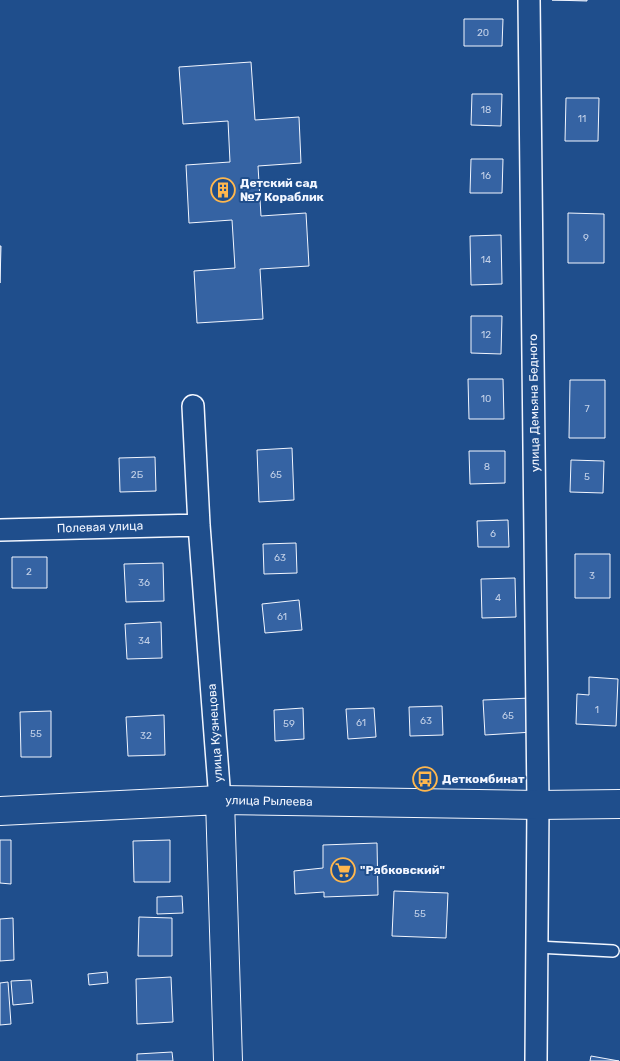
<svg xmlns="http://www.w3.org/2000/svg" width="620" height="1061" viewBox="0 0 620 1061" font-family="Rubik,sans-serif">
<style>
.building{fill:#3563a3;stroke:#f2f6ff}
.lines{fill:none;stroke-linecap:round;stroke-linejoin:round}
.lane-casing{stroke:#f2f6ff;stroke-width:14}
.street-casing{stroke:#f2f6ff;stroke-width:24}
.secondary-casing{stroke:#f2f6ff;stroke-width:30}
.lane{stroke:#1f4e8c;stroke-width:11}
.street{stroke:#1f4e8c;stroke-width:21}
.secondary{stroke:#1f4e8c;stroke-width:28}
.labels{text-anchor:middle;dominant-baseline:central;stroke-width:4;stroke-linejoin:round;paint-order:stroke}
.number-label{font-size:10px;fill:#c3d1e8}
.poi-label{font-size:12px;font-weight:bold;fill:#f2f6ff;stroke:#1f4e8c;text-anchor:start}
.street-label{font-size:12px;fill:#f2f6ff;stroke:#1f4e8c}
</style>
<rect width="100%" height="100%" fill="#1f4e8c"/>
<path class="building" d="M552,0H587V1Z
M464,19H503L502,46H464Z
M251,62L255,120L299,117L301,163L258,166L261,216L306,213L309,266L260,269L263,319L197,323L194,271L235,268L232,220L189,223L186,165L230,162L228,121L183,124L179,67Z
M472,94H502L501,126L471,125Z
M566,98H599L598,141H565Z
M471,159H503L502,193H470Z
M568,213L604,214V263H568Z
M501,235L502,284L471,285L470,236Z
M0,246H1L0,283Z
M471,316H502L501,354L471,353Z
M468,379H503L504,419H469Z
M570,380H605V438H569Z
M292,448L294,500L259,502L257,450Z
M469,451H505V483L470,484Z
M155,457L156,491L120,492L119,458Z
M571,460L604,461L603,493L570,492Z
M508,520L509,547H478L477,521Z
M296,543L297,573L264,574L263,544Z
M575,554H610V598H575Z
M12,557H47V588H12Z
M163,563L164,601L126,602L124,564Z
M515,578L516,617L482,618L481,579Z
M299,600L302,630L265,633L262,604Z
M161,622L162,658L127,659L125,624Z
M589,677L618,679L616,726L576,724L577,694L589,695Z
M531,698L533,732L485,735L483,700Z
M442,706L443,735L410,736L409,707Z
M303,708L304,739L275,741L274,710Z
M374,708L376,737L348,739L346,709Z
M51,711V757H21L20,712Z
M164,715L165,755L128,756L126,717Z
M0,840H11V884L0,883Z
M170,840V882H134L133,841Z
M377,843L378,895L324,897V892L295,894L294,871L323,868V845Z
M394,891L448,893L446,938L392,936Z
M182,896L183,913L157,914V897Z
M139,917L172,918V956H138Z
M13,918L14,960L0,961V919Z
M107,972L108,983L89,985L88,974Z
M171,977L173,1022L137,1024L136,979Z
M31,980L33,1003L13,1005L11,981Z
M8,982L11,1024L0,1025V983Z
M172,1052L173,1061H137V1054Z
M591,1056L619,1061H590Z"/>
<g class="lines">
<g class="lane-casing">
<path id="lane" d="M537,947L613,951"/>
</g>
<g class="street-casing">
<path id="street" d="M529,0L538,805L536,1061
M193,406L199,525L220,800
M0,530L199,525"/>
</g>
<g class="secondary-casing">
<path id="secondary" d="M220,800L228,1061
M0,811L220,800L538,805L620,804"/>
</g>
<use href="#lane" class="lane"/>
<use href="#street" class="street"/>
<use href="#secondary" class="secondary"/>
</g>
<defs>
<g id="building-ring" transform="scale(1.25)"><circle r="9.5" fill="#1f4e8c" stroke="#ffb74d" stroke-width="1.5"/><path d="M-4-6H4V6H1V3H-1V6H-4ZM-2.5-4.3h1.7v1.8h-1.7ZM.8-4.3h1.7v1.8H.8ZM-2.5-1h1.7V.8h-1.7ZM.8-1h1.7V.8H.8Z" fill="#ffb74d"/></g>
<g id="bus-ring" transform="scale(1.25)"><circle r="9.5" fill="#1f4e8c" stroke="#ffb74d" stroke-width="1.5"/><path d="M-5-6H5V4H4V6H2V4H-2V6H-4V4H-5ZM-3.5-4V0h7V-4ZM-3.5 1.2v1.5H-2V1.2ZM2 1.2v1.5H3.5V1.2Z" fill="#ffb74d"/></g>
<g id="supermarket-ring" transform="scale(1.25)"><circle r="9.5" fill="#1f4e8c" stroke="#ffb74d" stroke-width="1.5"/><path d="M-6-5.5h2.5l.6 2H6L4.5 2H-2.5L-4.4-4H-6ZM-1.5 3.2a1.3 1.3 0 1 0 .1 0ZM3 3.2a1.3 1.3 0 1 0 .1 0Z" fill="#ffb74d"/></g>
</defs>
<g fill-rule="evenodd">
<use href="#building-ring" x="223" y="190"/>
<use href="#bus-ring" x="425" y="779"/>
<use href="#supermarket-ring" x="343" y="870"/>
</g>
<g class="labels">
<g class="number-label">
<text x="483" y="33">20</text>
<text x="486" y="110">18</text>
<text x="582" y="119">11</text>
<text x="486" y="176">16</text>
<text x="586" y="238">9</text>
<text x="486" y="260">14</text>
<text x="486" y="335">12</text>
<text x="486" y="399">10</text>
<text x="587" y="409">7</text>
<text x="487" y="467">8</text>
<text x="137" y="475">2Б</text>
<text x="276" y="475">65</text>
<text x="587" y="477">5</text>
<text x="493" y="534">6</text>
<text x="280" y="558">63</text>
<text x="29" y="572">2</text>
<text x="592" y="576">3</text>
<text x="144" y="583">36</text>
<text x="498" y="598">4</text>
<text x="282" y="617">61</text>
<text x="144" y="641">34</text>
<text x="597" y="710">1</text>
<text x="508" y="716">65</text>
<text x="426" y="721">63</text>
<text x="361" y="723">61</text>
<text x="289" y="724">59</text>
<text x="36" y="734">55</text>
<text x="146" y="736">32</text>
<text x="420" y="914">55</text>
</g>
<g class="poi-label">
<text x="240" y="183">Детский сад<tspan x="240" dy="14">№7 Кораблик</tspan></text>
<text x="442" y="779">Деткомбинат</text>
<text x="360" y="870">"Рябковский"</text>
</g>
<g class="street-label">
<text transform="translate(534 403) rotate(-91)">улица Демьяна Бедного</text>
<text transform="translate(100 527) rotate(-2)">Полевая улица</text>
<text transform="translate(215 733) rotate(-94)">улица Кузнецова</text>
<text transform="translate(269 801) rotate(1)">улица Рылеева</text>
</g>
</g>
</svg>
